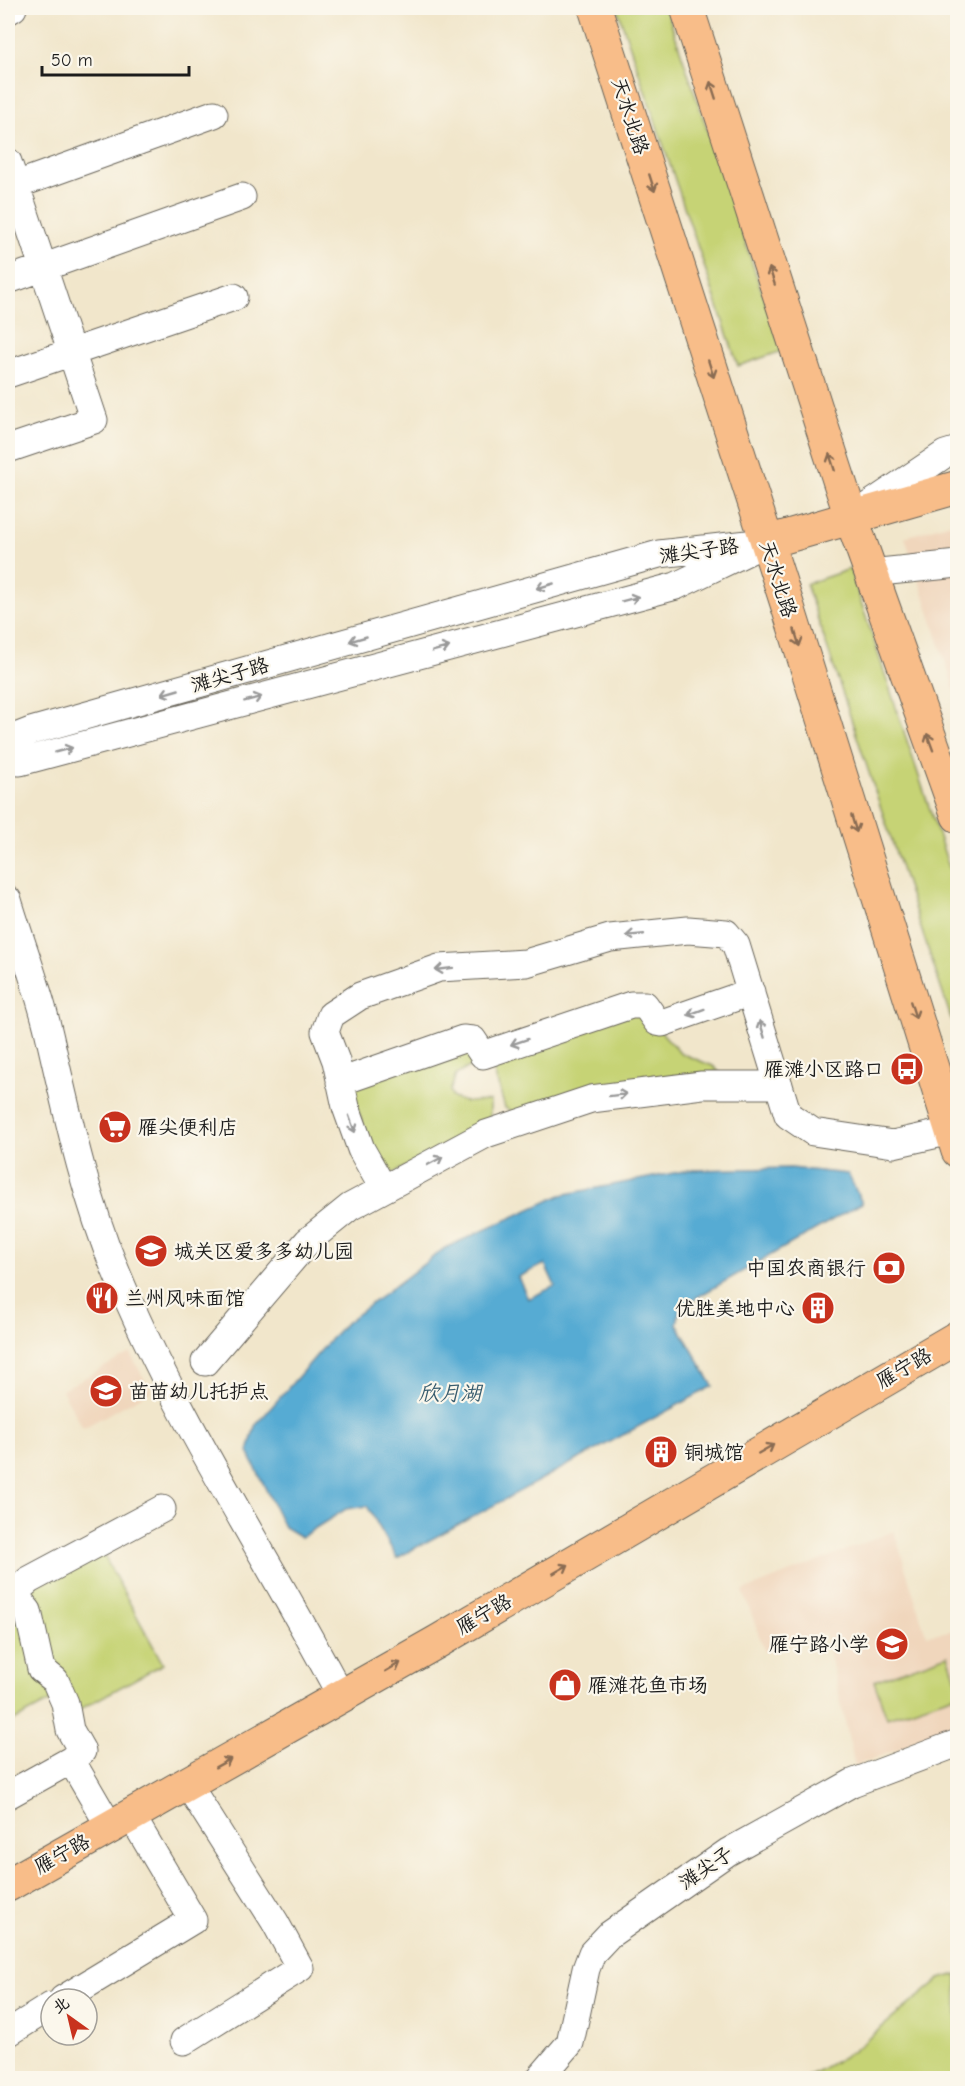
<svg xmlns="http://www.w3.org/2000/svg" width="965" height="2086" viewBox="0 0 965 2086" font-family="'Comic Neue','LXGW WenKai TC',sans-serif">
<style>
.built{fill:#f0d6bc}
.green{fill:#c6d375;stroke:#717848;stroke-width:1.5}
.water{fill:#57abd3;stroke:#3a6478;stroke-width:1.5;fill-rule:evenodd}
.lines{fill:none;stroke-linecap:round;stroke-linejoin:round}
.minor-casing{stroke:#676359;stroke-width:29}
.major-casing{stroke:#676359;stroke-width:35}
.minor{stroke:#fff;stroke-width:27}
.major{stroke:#f8bd89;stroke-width:33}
.oneway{stroke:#8a6c52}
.oneway2{stroke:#999}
.labels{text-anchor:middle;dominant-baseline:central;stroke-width:4.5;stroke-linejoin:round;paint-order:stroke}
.street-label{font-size:20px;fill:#1c1c1c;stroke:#fbf7ec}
.poi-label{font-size:20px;fill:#1c1c1c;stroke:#fbf7ec;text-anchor:start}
.water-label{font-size:21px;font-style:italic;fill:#375c6e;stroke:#fbf7ec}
</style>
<rect width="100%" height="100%" fill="#fbf7ec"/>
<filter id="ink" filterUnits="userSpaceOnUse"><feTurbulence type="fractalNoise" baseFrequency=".0167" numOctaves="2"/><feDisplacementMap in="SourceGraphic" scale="12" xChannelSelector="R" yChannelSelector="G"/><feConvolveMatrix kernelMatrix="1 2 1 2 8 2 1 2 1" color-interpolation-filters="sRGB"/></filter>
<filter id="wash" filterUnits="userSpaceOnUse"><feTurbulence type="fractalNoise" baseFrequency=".008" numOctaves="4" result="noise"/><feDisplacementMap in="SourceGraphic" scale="24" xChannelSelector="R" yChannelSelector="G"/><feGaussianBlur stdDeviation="1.35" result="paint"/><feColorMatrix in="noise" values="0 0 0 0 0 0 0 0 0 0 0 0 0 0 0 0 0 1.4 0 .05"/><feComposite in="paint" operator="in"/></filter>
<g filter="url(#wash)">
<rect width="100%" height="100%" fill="#f1e6cb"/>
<path class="built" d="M957,521V698L905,537Z
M130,1353L151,1391L83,1428L62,1390Z
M894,1531L926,1635L957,1630V1726L855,1766L825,1633L765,1652L743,1591Z"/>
<path class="green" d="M617,8H666L782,351L738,366Z
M850,569L957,891V1036L806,584Z
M640,1008L680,1053L713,1066L719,1072L649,1078L617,1084L515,1113L505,1108L491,1062Z
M464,1046L476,1063L456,1075L450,1091L453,1098L466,1102L490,1101V1122L394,1173L380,1170L349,1086Z
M98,1545L163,1664L64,1718L53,1700L8,1724V1584Z
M948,1655L957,1682V1694L887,1718L874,1681Z
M957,1974V2078H805L852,2052L940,1979Z"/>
<path class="water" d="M791,1168L848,1174L862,1203L680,1307L677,1324L713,1386L397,1558L367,1506L346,1509L301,1537L284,1527L248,1452L255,1426L343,1325L445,1248L561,1195L689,1170ZM545,1264L555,1286L528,1299L518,1277Z"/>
</g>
<g filter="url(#ink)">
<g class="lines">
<g class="minor-casing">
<path id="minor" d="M8,11L13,8
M8,162L94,420L8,449
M8,188L214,114
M8,280L242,197
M8,374L234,297
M865,508L945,454L958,450
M870,573L958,564
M8,740L31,731L659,554L748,544
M8,761L20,762L676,586L767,542
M8,900C21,944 39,989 49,1034C67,1112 84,1194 115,1269C176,1418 266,1554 341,1696
M340,1082L463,1039L473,1040L483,1055L631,1005H645L657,1022L662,1023L751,992
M383,1188L361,1149L346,1107L336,1061L325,1032L331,1015L360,996L439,968L526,963L610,938L688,930L726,933L736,945L788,1115L813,1132L893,1144L951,1131
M205,1362L308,1241L350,1207L486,1134L591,1099L702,1085H779
M8,1598L19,1600L28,1611L41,1669L55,1680L65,1703L70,1730L82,1751L71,1760
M8,1598L29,1580L162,1509
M8,1795L71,1760L110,1827
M63,1999L193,1920L131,1815
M8,2033L51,2006
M184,2041L300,1968L275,1922L187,1783
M540,2078L570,2043L586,1969L592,1953L609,1935L728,1852L852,1783L958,1743"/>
</g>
<g class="major-casing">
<path id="major" d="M595,8L788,607L958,1151
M687,8L851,517L958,816
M767,542L958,487
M8,1885L437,1642L958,1337"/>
</g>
<use href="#minor" class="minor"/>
<use href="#major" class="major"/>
</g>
<defs><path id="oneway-shaft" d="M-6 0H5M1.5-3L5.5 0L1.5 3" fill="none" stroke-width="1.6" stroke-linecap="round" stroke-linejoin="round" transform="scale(1.5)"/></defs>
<g class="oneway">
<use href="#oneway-shaft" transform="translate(713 90) rotate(-108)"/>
<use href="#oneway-shaft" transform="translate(652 183) rotate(72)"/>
<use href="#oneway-shaft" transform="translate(772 276) rotate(-108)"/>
<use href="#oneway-shaft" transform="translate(711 369) rotate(72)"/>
<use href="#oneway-shaft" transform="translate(832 462) rotate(-108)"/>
<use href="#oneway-shaft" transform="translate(797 638) rotate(73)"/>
<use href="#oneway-shaft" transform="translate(930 742) rotate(-110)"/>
<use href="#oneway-shaft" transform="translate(854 824) rotate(73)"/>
<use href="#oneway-shaft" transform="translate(913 1010) rotate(72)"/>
<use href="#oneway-shaft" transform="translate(766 1449) rotate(-30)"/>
<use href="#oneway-shaft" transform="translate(561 1569) rotate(-30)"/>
<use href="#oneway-shaft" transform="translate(393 1667) rotate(-30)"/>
<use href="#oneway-shaft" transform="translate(223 1763) rotate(-29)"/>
</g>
<g class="oneway2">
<use href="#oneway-shaft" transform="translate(545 586) rotate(164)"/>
<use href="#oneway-shaft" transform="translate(630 599) rotate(-15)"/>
<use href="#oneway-shaft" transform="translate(358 639) rotate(164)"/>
<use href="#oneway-shaft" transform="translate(441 649) rotate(-15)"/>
<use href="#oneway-shaft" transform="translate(170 692) rotate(164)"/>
<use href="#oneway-shaft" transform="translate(253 699) rotate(-15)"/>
<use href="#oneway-shaft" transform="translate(64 750) rotate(-15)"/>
<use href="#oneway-shaft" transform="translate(635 935) rotate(175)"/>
<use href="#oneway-shaft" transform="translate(444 969) rotate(173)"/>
<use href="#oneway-shaft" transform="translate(696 1012) rotate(160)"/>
<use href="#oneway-shaft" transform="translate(762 1029) rotate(-107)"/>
<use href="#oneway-shaft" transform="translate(519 1042) rotate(161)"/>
<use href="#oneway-shaft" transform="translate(618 1095) rotate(-7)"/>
<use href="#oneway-shaft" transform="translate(352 1124) rotate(70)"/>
<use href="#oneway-shaft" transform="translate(435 1161) rotate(-28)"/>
</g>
</g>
<defs>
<g id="bus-disc" transform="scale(1.725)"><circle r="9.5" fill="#c8321e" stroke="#fbf7ec"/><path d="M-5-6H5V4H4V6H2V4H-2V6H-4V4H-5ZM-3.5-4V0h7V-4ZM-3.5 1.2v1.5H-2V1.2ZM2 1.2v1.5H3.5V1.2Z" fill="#fff"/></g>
<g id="supermarket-disc" transform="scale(1.725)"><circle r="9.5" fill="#c8321e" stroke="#fbf7ec"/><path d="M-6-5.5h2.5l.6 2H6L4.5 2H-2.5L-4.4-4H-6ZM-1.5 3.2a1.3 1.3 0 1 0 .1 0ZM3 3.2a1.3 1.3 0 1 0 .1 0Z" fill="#fff"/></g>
<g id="school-disc" transform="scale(1.725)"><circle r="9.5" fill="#c8321e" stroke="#fbf7ec"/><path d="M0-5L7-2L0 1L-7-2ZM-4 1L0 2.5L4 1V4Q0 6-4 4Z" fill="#fff"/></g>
<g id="bank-disc" transform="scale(1.725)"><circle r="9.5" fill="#c8321e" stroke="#fbf7ec"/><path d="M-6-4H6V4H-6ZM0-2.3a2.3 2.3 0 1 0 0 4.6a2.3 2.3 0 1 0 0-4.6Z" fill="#fff"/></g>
<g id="restaurant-disc" transform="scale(1.725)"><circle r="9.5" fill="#c8321e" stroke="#fbf7ec"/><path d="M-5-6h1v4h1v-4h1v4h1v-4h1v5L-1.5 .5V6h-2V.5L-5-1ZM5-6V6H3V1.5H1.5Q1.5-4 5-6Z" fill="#fff"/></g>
<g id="building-disc" transform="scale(1.725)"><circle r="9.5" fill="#c8321e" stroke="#fbf7ec"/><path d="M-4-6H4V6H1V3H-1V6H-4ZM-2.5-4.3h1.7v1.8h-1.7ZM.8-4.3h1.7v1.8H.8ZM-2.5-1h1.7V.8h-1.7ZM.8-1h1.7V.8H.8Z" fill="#fff"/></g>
<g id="shop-disc" transform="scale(1.725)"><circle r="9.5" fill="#c8321e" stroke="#fbf7ec"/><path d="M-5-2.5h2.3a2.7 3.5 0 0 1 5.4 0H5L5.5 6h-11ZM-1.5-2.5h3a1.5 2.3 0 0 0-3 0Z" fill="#fff"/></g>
</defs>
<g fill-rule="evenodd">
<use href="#bus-disc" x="907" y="1069"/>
<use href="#supermarket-disc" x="115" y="1127"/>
<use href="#school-disc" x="151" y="1251"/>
<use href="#bank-disc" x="889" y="1268"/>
<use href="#restaurant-disc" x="102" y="1298"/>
<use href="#building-disc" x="818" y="1308"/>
<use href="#school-disc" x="106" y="1391"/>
<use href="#building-disc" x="661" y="1452"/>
<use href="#school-disc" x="892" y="1644"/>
<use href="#shop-disc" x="565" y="1685"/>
</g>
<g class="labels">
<g class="street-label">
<text transform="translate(630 116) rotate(72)">天水北路</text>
<text transform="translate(699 551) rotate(-8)">滩尖子路</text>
<text transform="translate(778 579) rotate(72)">天水北路</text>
<text transform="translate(230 675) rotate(-16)">滩尖子路</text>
<text transform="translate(904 1368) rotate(-30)">雁宁路</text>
<text transform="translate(484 1614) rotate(-30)">雁宁路</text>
<text transform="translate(62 1854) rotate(-29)">雁宁路</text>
<text transform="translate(706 1868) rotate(-34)">滩尖子</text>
</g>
<g class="poi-label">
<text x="884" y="1069" text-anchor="end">雁滩小区路口</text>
<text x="138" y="1127">雁尖便利店</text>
<text x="174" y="1251">城关区爱多多幼儿园</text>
<text x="866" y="1268" text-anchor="end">中国农商银行</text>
<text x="125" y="1298">兰州风味面馆</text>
<text x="795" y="1308" text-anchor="end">优胜美地中心</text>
<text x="129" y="1391">苗苗幼儿托护点</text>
<text x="684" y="1452">铜城馆</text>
<text x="869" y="1644" text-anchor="end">雁宁路小学</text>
<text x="588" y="1685">雁滩花鱼市场</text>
</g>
<g class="water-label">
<text x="450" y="1393">欣月湖</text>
</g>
</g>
<rect width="965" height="2086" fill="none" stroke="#fbf7ec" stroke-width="30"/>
<g transform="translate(69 2017) rotate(326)"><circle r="28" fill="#fbf7ec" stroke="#a29f99" stroke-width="1.5"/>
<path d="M0-4.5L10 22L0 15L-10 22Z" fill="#c8321e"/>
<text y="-9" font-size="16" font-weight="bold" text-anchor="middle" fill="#1c1c1c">北</text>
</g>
<path d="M42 66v9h147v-9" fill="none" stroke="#1c1c1c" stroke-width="3"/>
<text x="51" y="66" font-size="18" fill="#1c1c1c" stroke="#fbf7ec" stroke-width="4.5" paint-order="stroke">50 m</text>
</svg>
